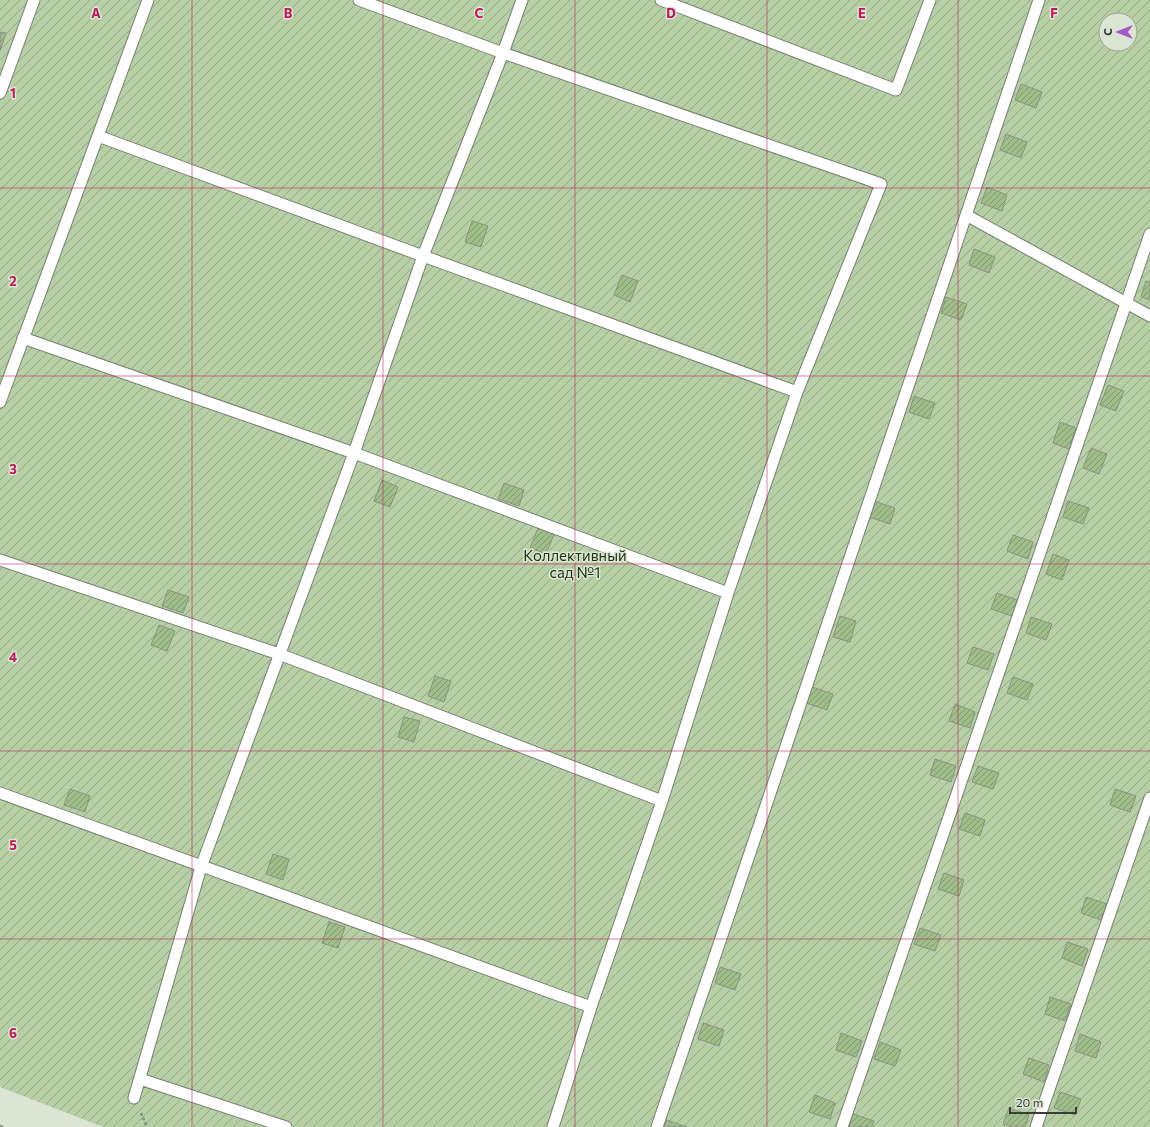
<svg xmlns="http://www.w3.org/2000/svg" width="1150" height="1127" viewBox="0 0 1150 1127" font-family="Commissioner,sans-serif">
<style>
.garden{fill:url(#garden-furrows);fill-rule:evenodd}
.building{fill:url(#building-hatch);stroke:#899383}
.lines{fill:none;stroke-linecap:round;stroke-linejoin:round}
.lane-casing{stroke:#768070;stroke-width:13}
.path{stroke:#899084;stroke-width:2.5;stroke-dasharray:3 2;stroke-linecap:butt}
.lane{stroke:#fff;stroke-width:11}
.grid{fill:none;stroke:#c2185b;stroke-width:1;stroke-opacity:0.55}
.labels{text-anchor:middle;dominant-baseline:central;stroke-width:3;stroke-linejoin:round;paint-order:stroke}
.park-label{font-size:15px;fill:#1f330d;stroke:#dbe5d4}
.grid-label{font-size:13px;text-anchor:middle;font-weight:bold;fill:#c2185b;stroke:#dbe5d4;stroke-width:3;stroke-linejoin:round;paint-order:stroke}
</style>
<defs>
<pattern id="garden-furrows" width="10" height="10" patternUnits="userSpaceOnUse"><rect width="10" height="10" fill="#b6cfa5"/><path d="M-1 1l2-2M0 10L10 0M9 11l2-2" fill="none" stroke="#95a987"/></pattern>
<pattern id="building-hatch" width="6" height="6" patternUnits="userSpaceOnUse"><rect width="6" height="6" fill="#9fbe89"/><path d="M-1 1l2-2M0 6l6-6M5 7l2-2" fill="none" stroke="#839c71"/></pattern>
</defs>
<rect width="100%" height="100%" fill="#dbe5d4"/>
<path class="garden" d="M0,0H1150V1127H103L0,1087ZM1106,20H1130V44H1106Z"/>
<path class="building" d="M0,32L6,33L0,51Z
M1021,84L1042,92L1036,108L1015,100Z
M1006,134L1027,142L1021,158L1000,150Z
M987,187L1007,195L1002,211L981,203Z
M472,221L488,226L481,247L465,242Z
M974,249L995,257L989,273L969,265Z
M622,275L638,281L630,302L614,295Z
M1146,281L1150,282V300L1141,297Z
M946,297L967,304L961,320L941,313Z
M1108,385L1124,391L1116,411L1100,405Z
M914,396L935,403L929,419L909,412Z
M1060,422L1076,428L1069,449L1053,443Z
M1091,448L1107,454L1099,474L1083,468Z
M382,480L398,487L390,507L374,501Z
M504,483L524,490L519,506L498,499Z
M874,501L895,508L890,524L869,517Z
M1068,501L1089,508L1083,524L1063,517Z
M538,528L554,534L546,554L530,548Z
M1013,535L1033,542L1028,559L1007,551Z
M1053,554L1069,560L1062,580L1046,574Z
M168,590L189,597L183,613L162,606Z
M997,593L1017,600L1012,616L991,609Z
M840,616L856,621L850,642L833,637Z
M1031,617L1052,624L1046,640L1026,633Z
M159,625L175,631L167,651L151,645Z
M973,647L994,654L988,670L967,663Z
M435,676L451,681L444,702L428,696Z
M1013,677L1033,684L1027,700L1007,693Z
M812,687L833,694L827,710L806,703Z
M955,704L975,712L970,728L949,721Z
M404,717L420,721L414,742L398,737Z
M935,759L956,766L951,782L930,775Z
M978,766L999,773L993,789L972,782Z
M70,789L90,796L85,812L64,805Z
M1115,789L1136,796L1130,812L1110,805Z
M965,813L985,820L980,836L959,829Z
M273,854L289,859L283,880L266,874Z
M944,873L964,880L959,896L938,889Z
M1086,897L1107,904L1101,920L1081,913Z
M329,922L345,927L338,948L322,943Z
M920,928L941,935L935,951L914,944Z
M1067,942L1088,949L1082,966L1062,958Z
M720,967L741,974L735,990L715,983Z
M1050,997L1071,1004L1065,1021L1045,1014Z
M703,1023L724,1030L719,1046L698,1039Z
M841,1033L862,1041L856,1057L836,1050Z
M1080,1034L1101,1042L1096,1058L1075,1051Z
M880,1042L901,1050L895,1066L874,1059Z
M1029,1058L1049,1065L1044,1082L1023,1074Z
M1060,1092L1081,1099L1075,1115L1054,1108Z
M815,1095L835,1103L830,1119L809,1112Z
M1009,1108L1029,1115L1025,1127H1012L1003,1124Z
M853,1114L874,1121L872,1127H849Z
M667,1120L687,1127H664Z"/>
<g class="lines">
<g class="lane-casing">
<path id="lane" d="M359,0L503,53L881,184L797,392L728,593L662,801L591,1007L553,1127
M661,0L896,90L930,0
M0,93L34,0
M98,136L423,256L797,392
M966,215L1150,316
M23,338L354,453L728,593
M0,402L148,0
M0,560L279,654L662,801
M0,793L591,1007
M140,1079L286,1127
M134,1098L201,867L354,453L423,256L503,53L522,0
M657,1127L1039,0
M842,1127L1150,234
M1036,1127L1150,798"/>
</g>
<path class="path" d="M141,1113L147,1127
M0,1126L3,1127"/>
<use href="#lane" class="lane"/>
</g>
<path class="grid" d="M192,0V1127M383,0V1127M575,0V1127M767,0V1127M958,0V1127M0,188H1150M0,376H1150M0,564H1150M0,751H1150M0,939H1150"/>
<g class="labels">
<g class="park-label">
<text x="575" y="555">Коллективный<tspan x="575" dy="17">сад №1</tspan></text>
</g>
</g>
<g class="grid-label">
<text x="96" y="18">A</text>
<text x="288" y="18">B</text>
<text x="479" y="18">C</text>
<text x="671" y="18">D</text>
<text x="862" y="18">E</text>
<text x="1054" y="18">F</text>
<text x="13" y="98">1</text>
<text x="13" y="286">2</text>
<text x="13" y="474">3</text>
<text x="13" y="662">4</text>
<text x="13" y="850">5</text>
<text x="13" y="1038">6</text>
</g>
<g transform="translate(1118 32) rotate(270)"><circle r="19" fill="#dbe5d4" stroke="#9ba295"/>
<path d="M0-3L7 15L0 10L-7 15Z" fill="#a257ca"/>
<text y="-6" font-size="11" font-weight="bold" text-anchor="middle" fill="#3a3e37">С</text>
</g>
<path d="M1010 1107v6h66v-6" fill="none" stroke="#3a3e37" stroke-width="2"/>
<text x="1016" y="1107" font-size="12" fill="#3a3e37" stroke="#dbe5d4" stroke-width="3" paint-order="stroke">20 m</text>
</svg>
